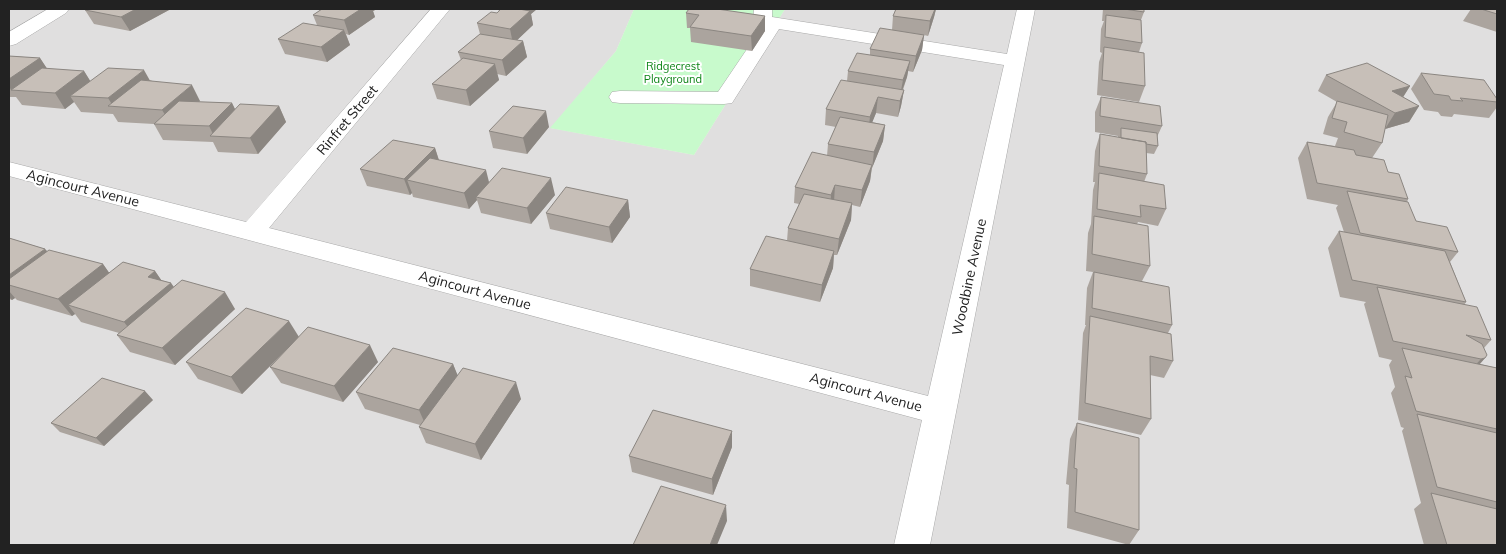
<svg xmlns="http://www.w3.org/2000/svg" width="1506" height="554" viewBox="0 0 1506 554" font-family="Mulish,sans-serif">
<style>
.residential{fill:#e0dfdf}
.park{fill:#c8facc}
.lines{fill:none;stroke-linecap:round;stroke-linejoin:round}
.minor-casing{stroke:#a9a9a9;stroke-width:1}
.minor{fill:#fff;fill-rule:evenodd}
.wall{fill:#aba49e}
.shaded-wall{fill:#8b8681}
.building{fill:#c7bfb8;stroke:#8b8681}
.labels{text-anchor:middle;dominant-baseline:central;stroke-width:4;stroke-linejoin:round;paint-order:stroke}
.far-park-label{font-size:11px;fill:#0c8416;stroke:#fff}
.street-label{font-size:14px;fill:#222;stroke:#fff}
</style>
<rect width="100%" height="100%" fill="#f2efe9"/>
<path class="residential" d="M9,9H634L616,51L551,128L694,155L785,9H1497V545H9Z"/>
<path class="park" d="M634,9H785L694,155L550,128L616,51Z"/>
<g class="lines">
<g class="minor-casing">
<path id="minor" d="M48,9H69L66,13L16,44L9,46V32Z
M431,9H450L269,228L928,396L1004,65L779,29L732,103L724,104L620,103L612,102L609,97L612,92L620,91L718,92L762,27L755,25L753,21L754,9H772V17L1007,54L1017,9H1035L930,545H894L922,420L9,176V162L246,222Z"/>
</g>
<use href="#minor" class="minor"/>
</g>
<path class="wall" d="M86,9H168L169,10L130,31L94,24L85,10Z
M322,9H377L373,11L375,17L349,35L346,34L350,45L327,62L285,54L278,39L317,25L313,15Z
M499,9H537L531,14L533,25L517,40L523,41L527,57L506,76L497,74L499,80L470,106L437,99L432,84L461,60L458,52L480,34L477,23L497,13L499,10Z
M896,9H936L934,17L928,36L924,35L922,50L913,72L908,71L907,77L903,90H904L901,106L898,117L876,113L872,122L885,125L883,141L872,168L870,181L860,207L852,205L851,220L837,255H834L833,268L820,302L750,286V269L787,241L788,228L799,204L794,203L795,187L827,156L828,144L836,127L825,125L826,109L847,81L848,71L870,55V49L892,30L893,16Z
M1103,9H1144V12L1141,20L1142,43L1139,52L1145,86L1139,102L1097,95L1099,62L1102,53L1100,52L1101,29L1104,21H1102Z
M1471,9H1497V32L1463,21Z
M686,13L765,16V31L752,51L691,42L690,28H687Z
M9,56L40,58L47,69L84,71L90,81L150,80L200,101L199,102L232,103L235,110L279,106L286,122L258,154L218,152L213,142L163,140L154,124L118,122L113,114L81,112L74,102L65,109L22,105L16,97H9Z
M1421,73L1497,99V107L1489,118L1454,114L1452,117L1441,116L1438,112L1424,110L1411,89Z
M1326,75L1410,86L1403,97L1419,106L1409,122L1385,129L1382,143L1372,158L1388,172L1408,199L1407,202L1416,221L1458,252L1450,262L1466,302L1464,305L1491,340L1484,348L1485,358L1480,364L1497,368V545H1424L1414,509L1421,503L1402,431L1404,428L1401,427L1391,393L1395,387L1389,365L1392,360L1379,357L1364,304L1366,302L1340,297L1328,248L1339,231L1344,232L1336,208L1338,205L1307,199L1298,158L1307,142L1335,146L1338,138L1323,134L1328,117L1337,102L1318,91Z
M1101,97L1162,126L1157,137L1158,146L1154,154L1146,153L1147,174L1144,182L1166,209L1158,226L1138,222L1137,224L1150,266L1142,281L1172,325L1168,333L1173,361L1164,378L1150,375L1151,419L1141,435L1078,420L1083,333L1086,325H1085L1087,288L1093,272L1086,271L1088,233L1091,224L1093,190L1095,182H1093L1095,151L1100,134L1118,137V136L1095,132V112Z
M549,127L527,154L493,148L489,131Z
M435,148L439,160L489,183L555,195L531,224L481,213L477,200L469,209L413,197L412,193L410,195L367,186L360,169Z
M628,200L630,217L612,243L550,229L546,213Z
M9,238L45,249L47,251L103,264L109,273L155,271L161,280L171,283L174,287L235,309L175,365L130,352L117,335L119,333L81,322L75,314L72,316L17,300L15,298L12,300L9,299Z
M299,337L378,362L343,402L281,383L270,367L281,355L242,394L198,379L186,362Z
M453,364L457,375L521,399L481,460L426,443L419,427L420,425L365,409L356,392Z
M153,400L104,446L60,432L51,423Z
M1077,423L1139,530L1129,545L1067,528L1069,485L1066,484L1070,439Z
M732,431V447L713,495L632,472L629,456Z"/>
<path class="shaded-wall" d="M136,9H168L169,10L130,31L121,17Z
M361,9H377L373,11L375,17L349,35L344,20Z
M528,9H537L531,14L533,25L513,44L510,29L528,13Z
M935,9H936L934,17L928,36L930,21Z
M765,16V31L752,51L751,36Z
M344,30L350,45L327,62L321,47Z
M924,35L922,50L913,72L916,56Z
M523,41L527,57L506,76L502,60Z
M40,58L50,73L11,90L9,86V79Z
M910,61L907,77L900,96L903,80Z
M495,64L499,80L470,106L466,90Z
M144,70L153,86L113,106L108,98Z
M84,71L94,87L70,96L74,102L65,109L55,93Z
M192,85L200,101L173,124H171L162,110Z
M1410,86L1400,102L1383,107L1392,91Z
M904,90L901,106L898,117L900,101Z
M878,97L876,113L868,133L870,117Z
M232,103L240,119L214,136L209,126Z
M279,106L286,122L258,154L250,138Z
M1419,106L1409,122L1385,129L1395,113Z
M546,111L549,127L527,154L523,138Z
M885,125L883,141L872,168L874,152Z
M435,148L440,164L407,180L412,193L410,195L404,179Z
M872,165L870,181L860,207L862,190Z
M486,170L490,186L476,197L477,200L469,209L464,193Z
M551,178L555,195L531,224L527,208Z
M835,185L834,202L830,211L831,195Z
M628,200L630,217L612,243L609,227Z
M852,203L851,220L837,255L839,239Z
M45,249L59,265L9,285V275Z
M834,251L833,268L820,302L822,285Z
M103,264L115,281L68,305L75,314L72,316L58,299Z
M155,271L166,287L171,283L182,300L137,339L124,322L148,277Z
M9,291L15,298L12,300L9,297Z
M225,292L235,309L175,365L162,348Z
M289,321L299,337L242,394L231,377Z
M370,345L378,362L343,402L334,386Z
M1485,358L1470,375L1465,376L1481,359Z
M453,364L460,381L426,426L419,410Z
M516,382L521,399L481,460L475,444Z
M145,391L153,400L104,446L96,438Z
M732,431V447L713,495L712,479Z
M726,505L727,521L717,545H710Z"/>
<path class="building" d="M86,9H136L121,17L85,10Z
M322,9H361L344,20L313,15Z
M501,9H519L530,11L510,29L477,23L491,12L497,13Z
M689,9H717L765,16L751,36L690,27L699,15L686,13Z
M896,9H935L930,21L893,16Z
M1124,9H1144V12Z
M1481,9H1497V14Z
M1106,15L1141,20L1142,43L1105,37Z
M303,23L344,30L321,47L278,39Z
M880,28L924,35L916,56L870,49Z
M480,34L523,41L502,60L458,52Z
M1104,47L1144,53L1145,86L1102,80Z
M857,53L910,61L903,80L848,71Z
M9,56L40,58L9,79Z
M463,58L495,64L466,90L432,84Z
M1367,63L1410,86L1392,91L1419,106L1395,113L1326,75Z
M42,68L84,71L55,93L11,90Z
M108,68L144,70L108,98L70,96Z
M1421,73L1484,80L1497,99V102L1460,98L1463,101L1451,100L1449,96L1434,94Z
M141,80L192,85L162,110L108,106Z
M841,80L904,90L900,101L878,97L870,117L826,109Z
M1101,97L1160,106L1162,126L1100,116Z
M179,101L232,103L209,126L154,124Z
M1337,101L1388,115L1382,143L1344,132L1347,122L1332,118Z
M240,104L279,106L250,138L210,136Z
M513,106L546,111L523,138L489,131Z
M840,117L885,125L874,152L828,144Z
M1121,128L1157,133L1158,146L1146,144V142L1121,138Z
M1100,134L1146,142L1147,174L1099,166Z
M393,140L435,148L404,179L360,169Z
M1307,142L1354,150L1356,155L1384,160L1388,172L1399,174L1408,199L1317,183Z
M812,152L872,165L862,190L835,185L831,195L795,187Z
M430,158L486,170L464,193L407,180Z
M502,168L551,178L527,208L476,197Z
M1099,173L1164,185L1166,209L1140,205L1141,217L1097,209Z
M566,187L628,200L609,227L546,213Z
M1347,191L1408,202L1416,221L1447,227L1458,252L1360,233Z
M804,194L852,203L839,239L788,228Z
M1094,216L1148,226L1150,266L1092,254Z
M1339,231L1445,251L1466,302L1352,280Z
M766,236L834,251L822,285L750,269Z
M9,238L45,249L9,275Z
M49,250L103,264L58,299L9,285V279Z
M123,262L155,271L148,277L171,283L124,322L68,305Z
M1094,272L1169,287L1172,325L1092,308Z
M182,280L225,292L162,348L117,335Z
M1377,287L1477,307L1491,340L1466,335L1482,344L1487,355L1485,358L1481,359L1393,341Z
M246,308L289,321L231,377L186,362Z
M1090,316L1171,334L1173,361L1150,356L1151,419L1085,403Z
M308,327L370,345L334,386L270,367Z
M393,348L453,364L419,410L356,392Z
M1402,348L1497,368V429L1416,411L1405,376L1412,378Z
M463,368L516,382L475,444L419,427Z
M102,378L145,391L96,438L51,423Z
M653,410L732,431L712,479L629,456Z
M1417,414L1497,433V502L1437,487Z
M1077,423L1139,438V530L1075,512L1077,469L1074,468Z
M661,486L726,505L710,545H633Z
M1431,493L1497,509V545H1447Z"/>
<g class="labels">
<g class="far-park-label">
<text x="673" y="66">Ridgecrest<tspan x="673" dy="13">Playground</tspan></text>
</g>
<g class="street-label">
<text transform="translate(347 120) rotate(-50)">Rinfret Street</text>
<text transform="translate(83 188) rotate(14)">Agincourt Avenue</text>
<text transform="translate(969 277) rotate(-78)">Woodbine Avenue</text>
<text transform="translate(475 290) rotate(15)">Agincourt Avenue</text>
<text transform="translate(866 392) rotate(15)">Agincourt Avenue</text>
</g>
</g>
<rect width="1506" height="554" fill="none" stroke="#222222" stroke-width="20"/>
</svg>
